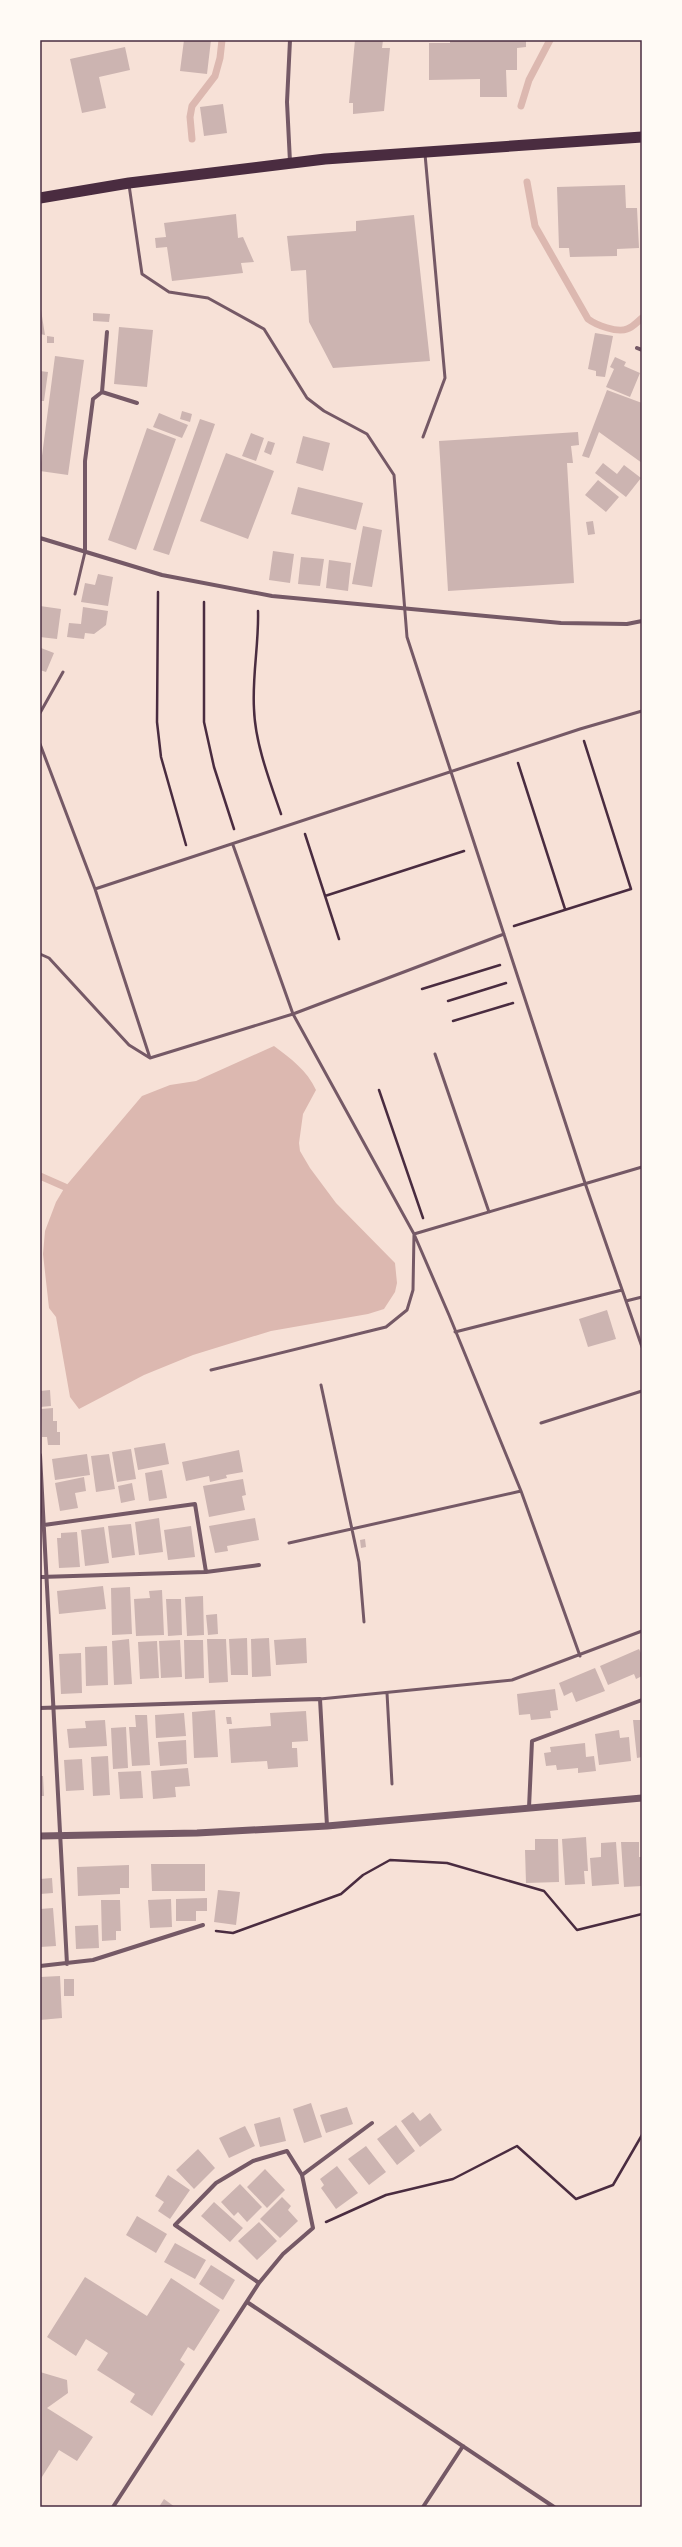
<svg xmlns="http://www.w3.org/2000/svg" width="682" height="2547" viewBox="0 0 682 2547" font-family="Barlow,sans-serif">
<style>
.water{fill:#dcb8b0}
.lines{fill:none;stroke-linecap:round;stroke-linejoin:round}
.stream{stroke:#dcb8b0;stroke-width:7}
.building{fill:#ccb4b1}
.path{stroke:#4a2c40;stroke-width:2.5}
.service{stroke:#755966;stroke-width:3}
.minor{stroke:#755966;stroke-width:4}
.tertiary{stroke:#755966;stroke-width:7}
.trunk{stroke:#4a2c40;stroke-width:11}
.neatline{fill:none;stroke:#4a2c40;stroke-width:1.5}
</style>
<rect width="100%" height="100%" fill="#f7e1d7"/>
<path class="water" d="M274,1046C291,1059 307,1070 316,1090L303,1114L299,1143L300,1151L310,1168L336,1203L395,1263L397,1283L395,1292L384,1309L368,1314L271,1331L193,1355L144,1375L79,1409L70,1397L56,1317L49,1308L43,1254L45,1231L56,1202L65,1187L142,1096L170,1085L196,1081Z"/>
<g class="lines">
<path class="stream" d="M521,106L529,80L550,40
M192,139L190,117L192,106L215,76L220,58L222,40
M527,182L535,226L588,319C596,325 617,333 627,329C633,327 637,322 642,318
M40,1176L65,1187"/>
</g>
<path class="building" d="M184,40H211L207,74L180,71Z
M355,40H383L382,48H390L384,111L353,114V103H349Z
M450,40H526V47L517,48V70H506L507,97H480V79L429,80V43H450Z
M125,47L130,70L99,77L106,108L82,113L70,59Z
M223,104L227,133L204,136L200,107Z
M625,185L626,208H637L639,248L617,249V256L570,257L569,248H559L557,187Z
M236,214L238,238L243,237L254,262L241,263L243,273L172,281L167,247L156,248L155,238L166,237L164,223Z
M414,215L430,361L333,368L309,322L306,270L291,271L287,236L356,231V221Z
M41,310L45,335L40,334Z
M93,313L110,314L109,322L93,321Z
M119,327L153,330L147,387L114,384Z
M595,333L613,336L605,377L596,376V371L588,369Z
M47,336L54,337V343H47Z
M55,356L84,360L68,475L40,471Z
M615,357L626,362L624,366L640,373L630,397L606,387L614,369L610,367Z
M40,371L48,372L44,401H40Z
M607,390L642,403V463L599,432L589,458L582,456Z
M182,411L192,414L190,422L180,419Z
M159,413L188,425L182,438L153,427Z
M200,419L215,424L169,555L153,550Z
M147,428L176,439L136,550L108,540Z
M578,432L579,445L571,446L573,463H567L574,583L448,591L439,441Z
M251,433L264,438L256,461L242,456Z
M303,436L330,443L323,471L296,463Z
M268,441L275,443L271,455L264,452Z
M226,453L274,471L248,539L200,521Z
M603,463L617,474L624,465L641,478L626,497L595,473Z
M598,480L619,497L606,512L585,495Z
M298,487L363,503L356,530L291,514Z
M593,521L595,534L588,535L586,522Z
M363,526L382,530L372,587L352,584Z
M273,551L294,554L290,583L269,580Z
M301,557L324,559L320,586L298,584Z
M329,560L351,563L348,591L326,588Z
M98,574L113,577L108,606L81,602L85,583L95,585Z
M40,606L61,609L57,639L40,637Z
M83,607L108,611L106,625L94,634L85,633L84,639L67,637L69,623L81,624Z
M41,648L54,653L46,672L40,670Z
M607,1310L616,1339L588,1347L579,1319Z
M50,1390L51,1406L40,1407V1391Z
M53,1408V1421H57V1432H60V1445H48L47,1437H42L41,1409Z
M165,1443L169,1464L138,1470L134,1448Z
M131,1449L136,1479L117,1482L112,1452Z
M239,1450L243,1472L226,1475L227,1478L210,1482L209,1476L186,1481L182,1462Z
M87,1454L90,1475L55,1480L52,1459Z
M109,1454L115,1489L96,1492L91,1456Z
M162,1470L167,1498L149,1501L145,1473Z
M84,1477L86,1491L75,1493L78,1508L60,1511L55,1483Z
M243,1479L246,1495L242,1496L245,1510L209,1517L203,1486Z
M132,1483L135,1500L121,1503L118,1486Z
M159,1518L163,1552L139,1555L135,1522Z
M255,1518L259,1540L227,1546L228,1551L215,1553L209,1526Z
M131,1524L135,1555L112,1558L108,1526Z
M191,1526L195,1557L168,1560L164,1530Z
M104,1527L109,1563L85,1566L81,1530Z
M77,1532L80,1567L59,1568L57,1538H61V1533Z
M365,1539L366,1547L361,1548L360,1540Z
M103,1586L106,1609L59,1614L57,1591Z
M130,1587L132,1634L112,1635L111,1588Z
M162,1590L164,1635L136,1636L134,1599L150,1598L149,1591Z
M203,1596L204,1635L187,1636L185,1597Z
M166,1599H181L182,1635L168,1636Z
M217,1614L218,1634L208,1635L206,1615Z
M247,1638L248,1675H231L229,1639Z
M269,1638L271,1676L252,1677L251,1639Z
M306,1638L307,1663L276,1665L274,1640Z
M129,1639L132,1684L114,1685L112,1641Z
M207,1639H226L228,1682L209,1683Z
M180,1640L182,1677L161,1678L159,1641Z
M184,1640H203L204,1678L185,1679Z
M157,1641L159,1678L140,1679L138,1642Z
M107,1646L108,1685L86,1686L85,1647Z
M639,1649L642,1655V1676L636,1679L634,1674L608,1685L600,1666Z
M81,1653L82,1693L61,1694L59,1654Z
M595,1668L605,1691L576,1702L572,1692L564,1696L559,1683Z
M555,1689L558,1710L550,1711L551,1718L531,1720L530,1714L519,1715L517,1694Z
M215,1710L218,1757L194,1758L192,1712Z
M306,1711L308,1741L292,1742V1748H297L298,1767L268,1769L267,1761L231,1763L229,1729L271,1726L270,1713Z
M184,1713L186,1736L156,1738L155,1715Z
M135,1715H147L150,1765L132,1766L129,1727H136Z
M226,1717H231L232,1724H227Z
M105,1720L107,1746L69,1748L67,1729L86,1728L85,1721Z
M633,1720H642V1757L637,1758Z
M126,1727L128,1768L113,1769L111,1728Z
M619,1730L620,1738L629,1737L631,1761L599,1765L595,1734Z
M186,1740L187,1764L160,1766L158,1742Z
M585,1743L586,1757L594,1756L596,1771L578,1773V1768L557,1770L556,1765L546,1766L544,1753L551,1752L550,1747Z
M108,1756L110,1795L93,1796L91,1757Z
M82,1759L84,1790L66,1791L64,1760Z
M188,1768L190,1786L175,1787L176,1797L153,1799L151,1771Z
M141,1771L143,1798L120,1799L118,1772Z
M40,1776H43L44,1796H40Z
M586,1837L588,1871H584L585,1884L565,1885L562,1839Z
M535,1839H558L559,1882L526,1883L525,1850H535Z
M616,1842L619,1884L592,1886L590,1858L601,1857V1843Z
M621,1842H639V1857H642V1886L624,1887Z
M151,1864H205V1891H152Z
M129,1865V1888H120V1894L78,1896L77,1867Z
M52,1878L53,1893L40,1894V1879Z
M218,1890L240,1892L236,1925L214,1922Z
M207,1898V1911H196V1921H176V1899Z
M171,1899L172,1927L150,1928L148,1900Z
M101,1900H120L121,1931H116V1940L102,1941Z
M53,1908L56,1946L40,1947V1909Z
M98,1925L99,1948L76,1949L75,1926Z
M60,1976L62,2018L40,2020V1977Z
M64,1979H74V1996H64Z
M311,2103L322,2137L304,2143L293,2109Z
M347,2107L353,2124L326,2133L320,2115Z
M413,2112L420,2121L430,2113L442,2130L420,2147L401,2121Z
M280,2117L286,2141L260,2147L254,2124Z
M396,2125L415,2151L397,2165L377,2139Z
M245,2126L255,2146L229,2158L219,2138Z
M366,2146L386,2172L369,2185L348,2159Z
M198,2149L215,2168L194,2189L176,2170Z
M337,2166L358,2193L336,2209L321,2188L324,2185L320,2179Z
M265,2169L285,2190L267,2208L247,2187Z
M168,2175L190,2190L170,2219L158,2211L164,2202L155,2196Z
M240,2184L262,2207L247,2222L238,2212L234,2216L221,2202Z
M282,2197L291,2206L288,2210L298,2221L280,2238L260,2219Z
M214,2202L243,2228L230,2242L201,2216Z
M137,2216L167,2234L156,2253L126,2235Z
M259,2222L277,2241L257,2260L238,2241Z
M175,2243L206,2260L195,2279L164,2262Z
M211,2265L235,2280L223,2300L199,2284Z
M85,2277L147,2316L171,2278L220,2310L194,2351L188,2347L180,2360L185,2364L152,2416L130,2402L135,2394L97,2370L108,2353L86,2339L76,2356L47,2337Z
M40,2372L67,2380L68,2393L47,2408L93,2437L77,2461L59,2450L40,2480Z
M164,2499L175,2507H159Z"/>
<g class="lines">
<path class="path" d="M158,592L157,722L161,757L186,845
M204,602V722L214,767L234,829
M258,611C259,644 252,676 254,709C255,743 270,782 281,814
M518,763L565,909
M305,834L339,939
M325,896L464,851
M514,926L631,889L584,741
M422,989L500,965
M448,1001L506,983
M453,1021L513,1003
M379,1090L423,1218
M216,1931L233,1933L341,1894L363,1875L390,1860L447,1863L544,1891L577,1930L642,1914
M326,2222L386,2195L453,2179L517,2146L576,2199L613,2185L642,2135"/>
<path class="service" d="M129,185L142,274L169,292L208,298L264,329L307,398L324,411L367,434L394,475L407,637L585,1183L642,1347
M423,437L445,378L425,154
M75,594L85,552
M40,713L63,672
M40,744L95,889L150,1058L293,1014L504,934
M233,845L293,1014L414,1234L449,1315L521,1491L580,1656
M95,889L580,729L642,711
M40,954L49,958L129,1045L150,1058
M435,1054L489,1212
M626,1301L642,1297
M455,1332L622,1290
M211,1370L386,1327L407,1310L413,1290L414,1234L642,1167
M321,1385L359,1562L364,1622
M541,1423L642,1391
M289,1543L521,1491
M387,1693L392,1784
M320,1699L512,1680L642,1631"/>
<path class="minor" d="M290,40L287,102L290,162
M637,348L642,350
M102,392L137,403
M40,538L162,575L272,596L561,623L627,624L642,621
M85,552V461L93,399L102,392L107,332
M40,1455L67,1964
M206,1572L259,1565
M40,1577L206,1572L195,1504L44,1525
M40,1708L320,1699L327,1826
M529,1808L532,1741L642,1700
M40,1966L93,1960L203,1925
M302,2175L372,2123
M247,2302L554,2507
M113,2507L259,2283L283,2254L313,2228L302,2175L287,2151L253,2161L216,2183L175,2225L259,2283
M423,2507L463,2446"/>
<path class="tertiary" d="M40,1836L197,1833L327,1826L642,1798"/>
<path class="trunk" d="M40,198L129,183L325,159L642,137"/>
</g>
<rect width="682" height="2547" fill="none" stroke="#fffaf5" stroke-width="82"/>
<rect x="41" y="41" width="600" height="2465" class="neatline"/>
</svg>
